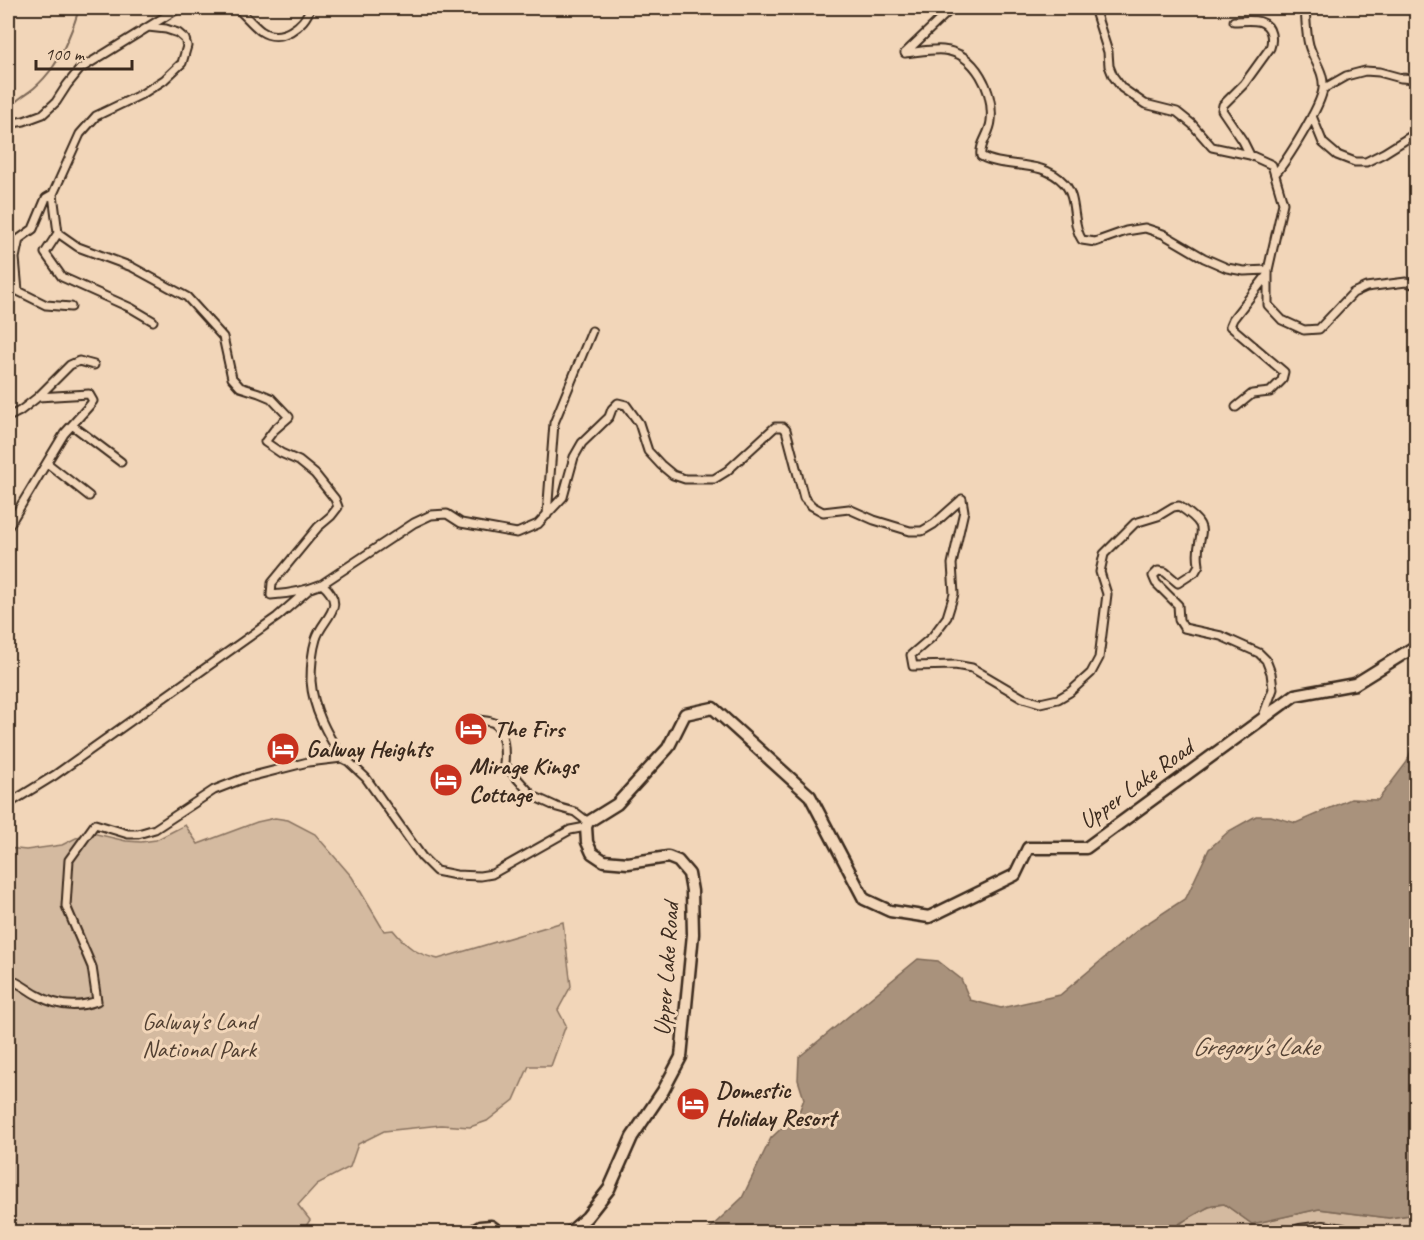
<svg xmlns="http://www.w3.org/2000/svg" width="1424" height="1240" viewBox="0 0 1424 1240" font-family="Caveat,sans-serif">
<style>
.green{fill:#d4baa0;stroke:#88725f;stroke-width:1.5}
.water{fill:#a9927c;stroke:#7d6856;stroke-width:1.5}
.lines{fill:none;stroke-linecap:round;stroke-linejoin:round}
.stream{stroke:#7d6856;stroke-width:2}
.street-casing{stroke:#3b2a1e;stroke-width:11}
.secondary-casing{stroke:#3b2a1e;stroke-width:15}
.highway-casing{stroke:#3b2a1e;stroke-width:18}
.street{stroke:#f2d6b9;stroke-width:7}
.secondary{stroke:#f2d6b9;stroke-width:10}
.highway{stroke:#f2d6b9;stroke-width:14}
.labels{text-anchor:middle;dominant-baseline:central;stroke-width:6;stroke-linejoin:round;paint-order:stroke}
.poi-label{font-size:24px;font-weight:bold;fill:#3b2a1e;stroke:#f2d6b9;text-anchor:start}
.street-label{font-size:24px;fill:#3b2a1e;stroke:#f2d6b9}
.park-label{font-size:24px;fill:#524032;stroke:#f2d6b9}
.water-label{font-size:26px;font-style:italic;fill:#564436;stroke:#f2d6b9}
</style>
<rect width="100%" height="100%" fill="#f2d6b9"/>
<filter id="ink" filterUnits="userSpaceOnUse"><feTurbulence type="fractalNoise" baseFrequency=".0167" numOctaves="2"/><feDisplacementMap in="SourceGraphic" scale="12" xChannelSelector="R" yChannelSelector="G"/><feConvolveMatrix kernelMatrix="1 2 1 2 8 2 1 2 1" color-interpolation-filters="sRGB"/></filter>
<g filter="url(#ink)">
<path class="green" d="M275,818L288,820L315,834L352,877L384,931L393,930C407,947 416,954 438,959L563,922L571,986L558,1010L566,1025L551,1066H529L514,1100L487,1121L470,1127L441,1125L384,1131L358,1144L350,1167L317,1184L298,1205L310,1220L302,1232H141L132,1223L126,1232H8V848L26,850L62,845L88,832L126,841L141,842L156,840L185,825L198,844L257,822Z
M1224,1204L1252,1224L1319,1209L1389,1218L1416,1214V1232H1356L1338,1226L1303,1227L1282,1232H1174C1184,1217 1205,1206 1224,1204Z"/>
<path class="water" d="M1416,736V1214L1389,1218L1319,1209L1252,1224L1224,1204L1212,1205L1180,1223L1173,1232H706L742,1198L771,1138L799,1112L804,1099L798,1080L799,1057L918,959L938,961L961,979L970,1000L1001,1008L1060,995L1140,928L1186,898L1209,849L1229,831L1256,816H1271L1296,823L1351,799L1378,800L1407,762Z"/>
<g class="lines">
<path class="stream" d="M8,118C10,101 22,98 34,88C41,82 48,74 53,67C63,53 75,24 79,8"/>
<g class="street-casing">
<path id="street" d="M237,8C245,15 253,25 261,31C280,44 305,26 310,8
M1094,8L1108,52L1109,66L1113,76L1122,88L1145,104L1177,112L1192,124L1212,147L1250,155L1272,165L1283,203L1268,270V305L1282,320L1304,330L1319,329L1353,293L1366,287L1406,282L1416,285
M1234,21C1247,21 1267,16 1271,34C1272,39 1272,43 1270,48L1244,84L1223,105L1222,110L1243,141L1250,155
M148,27L166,29L178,33L185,39L187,46L182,63L164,80L142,94L96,116L80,134L53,194L58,233L45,253L62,277L131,308L153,321
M905,53C917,52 931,49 943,50C976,53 994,92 991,121C990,134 979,144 981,156C1005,170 1041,158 1064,183C1078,198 1071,224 1082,240L1095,242L1126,231L1145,228L1163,234L1204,258L1227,268L1244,271L1268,270
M905,53L952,8
M1323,89L1346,76L1365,71L1379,72L1401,78L1416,79
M1312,116L1323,143L1337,155L1355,162H1366L1384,153L1416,133
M8,124L24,121L43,114L56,102L67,85L80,69L179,8
M1275,174C1287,161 1321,106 1323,89C1325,72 1313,60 1309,45C1306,33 1306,20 1305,8
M53,194L46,198L33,229L19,239L15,258L18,291L46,305L71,307
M58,233L78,247L132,267L187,297L223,337L232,378L240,387L259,393L271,398L289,417L274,430L265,442L281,453L299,461L315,474L335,499L338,507L331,516L318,527L272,583L271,595C290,594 305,591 322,584C349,607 322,618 316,639C312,652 311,667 311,681C313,709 327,734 342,758
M38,397L70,365L79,361L94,365
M1236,407L1252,394L1270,392L1282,380L1284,372L1230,326L1233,319L1268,274
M8,417L20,411L38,397L89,394L93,401L90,405L64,434L8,527
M72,425L121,462
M47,463L89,496
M962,499L964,511L952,564L954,594L947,617L932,637L911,655L913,666L955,665L972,668L1023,698L1040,703L1058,699L1070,692L1091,673L1099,658L1107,594L1100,572L1104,554L1135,523L1158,516L1173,507L1179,506C1218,532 1193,531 1199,565L1195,572L1178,583L1165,572L1158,571L1153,576L1156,583L1178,605L1179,620L1184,628L1221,636L1259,653L1266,660L1271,673L1273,689L1262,719
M547,515L554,423L592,331
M322,584L414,523L431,515L447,514L461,523L517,533L538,524L563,497L574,457L582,443L609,417L612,409L618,403L626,405L639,423L648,451L661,465L673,475L685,479H714L727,471L775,427H783L786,430L804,498L812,506L823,512L849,509L874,520L910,531H922L934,524L962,499
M479,720C484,721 490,721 494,723C505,731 505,753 504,764L533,796L557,807L575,812L588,822
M8,804L55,775L277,617L307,591
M8,979C19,982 26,989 37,995C56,1006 75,1009 97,1001L92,967L66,906L69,860L95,824L128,834H138L155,829L214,790L245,778L308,762L342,758L348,761L366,778L422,857L436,871L456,875L480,876L492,874L570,830L586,827"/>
</g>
<g class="secondary-casing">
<path id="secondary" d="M471,1232L480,1227L491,1226L499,1232
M570,1232L587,1217L609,1189L632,1137L663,1091L681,1057L693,934L692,891L689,874L678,861L668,857L628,863L604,861L592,853L587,842L586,827L588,822L617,804L668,748L685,714L713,708L810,796L864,899L890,911L929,917L1015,875L1028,848H1086L1295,695L1355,684L1416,646"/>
</g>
<g class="highway-casing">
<path id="highway" d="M1300,1232L1323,1229L1343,1232"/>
</g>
<use href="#street" class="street"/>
<use href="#secondary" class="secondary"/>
<use href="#highway" class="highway"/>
</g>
</g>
<defs>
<g id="hotel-disc" transform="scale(1.725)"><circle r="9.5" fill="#c8321e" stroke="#f2d6b9"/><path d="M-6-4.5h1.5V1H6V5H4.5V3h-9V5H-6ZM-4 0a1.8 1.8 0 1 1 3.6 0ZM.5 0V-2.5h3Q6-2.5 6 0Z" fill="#fff"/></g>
</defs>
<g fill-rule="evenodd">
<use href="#hotel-disc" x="471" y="729"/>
<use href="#hotel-disc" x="283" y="749"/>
<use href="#hotel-disc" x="446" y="780"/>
<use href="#hotel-disc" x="693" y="1104"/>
</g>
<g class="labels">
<g class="poi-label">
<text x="494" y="729">The Firs</text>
<text x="306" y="749">Galway Heights</text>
<text x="469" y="766">Mirage Kings<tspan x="469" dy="28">Cottage</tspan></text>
<text x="716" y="1090">Domestic<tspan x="716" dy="28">Holiday Resort</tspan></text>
</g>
<g class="street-label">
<text transform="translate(1136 784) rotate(-36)">Upper Lake Road</text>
<text transform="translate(666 969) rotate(-86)">Upper Lake Road</text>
</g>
<g class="park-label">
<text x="199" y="1021">Galway's Land<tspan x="199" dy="28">National Park</tspan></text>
</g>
<g class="water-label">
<text x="1255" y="1046">Gregory's Lake</text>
</g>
</g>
<rect width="1424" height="1240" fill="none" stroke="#f2d6b9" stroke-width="30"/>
<rect x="15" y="15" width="1394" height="1210" fill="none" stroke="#3b2a1e" stroke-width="2" filter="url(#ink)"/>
<path d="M36 60v9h96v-9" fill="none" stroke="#3b2a1e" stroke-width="3"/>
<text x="45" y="60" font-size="18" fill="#3b2a1e" stroke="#f2d6b9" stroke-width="4.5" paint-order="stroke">100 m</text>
</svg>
